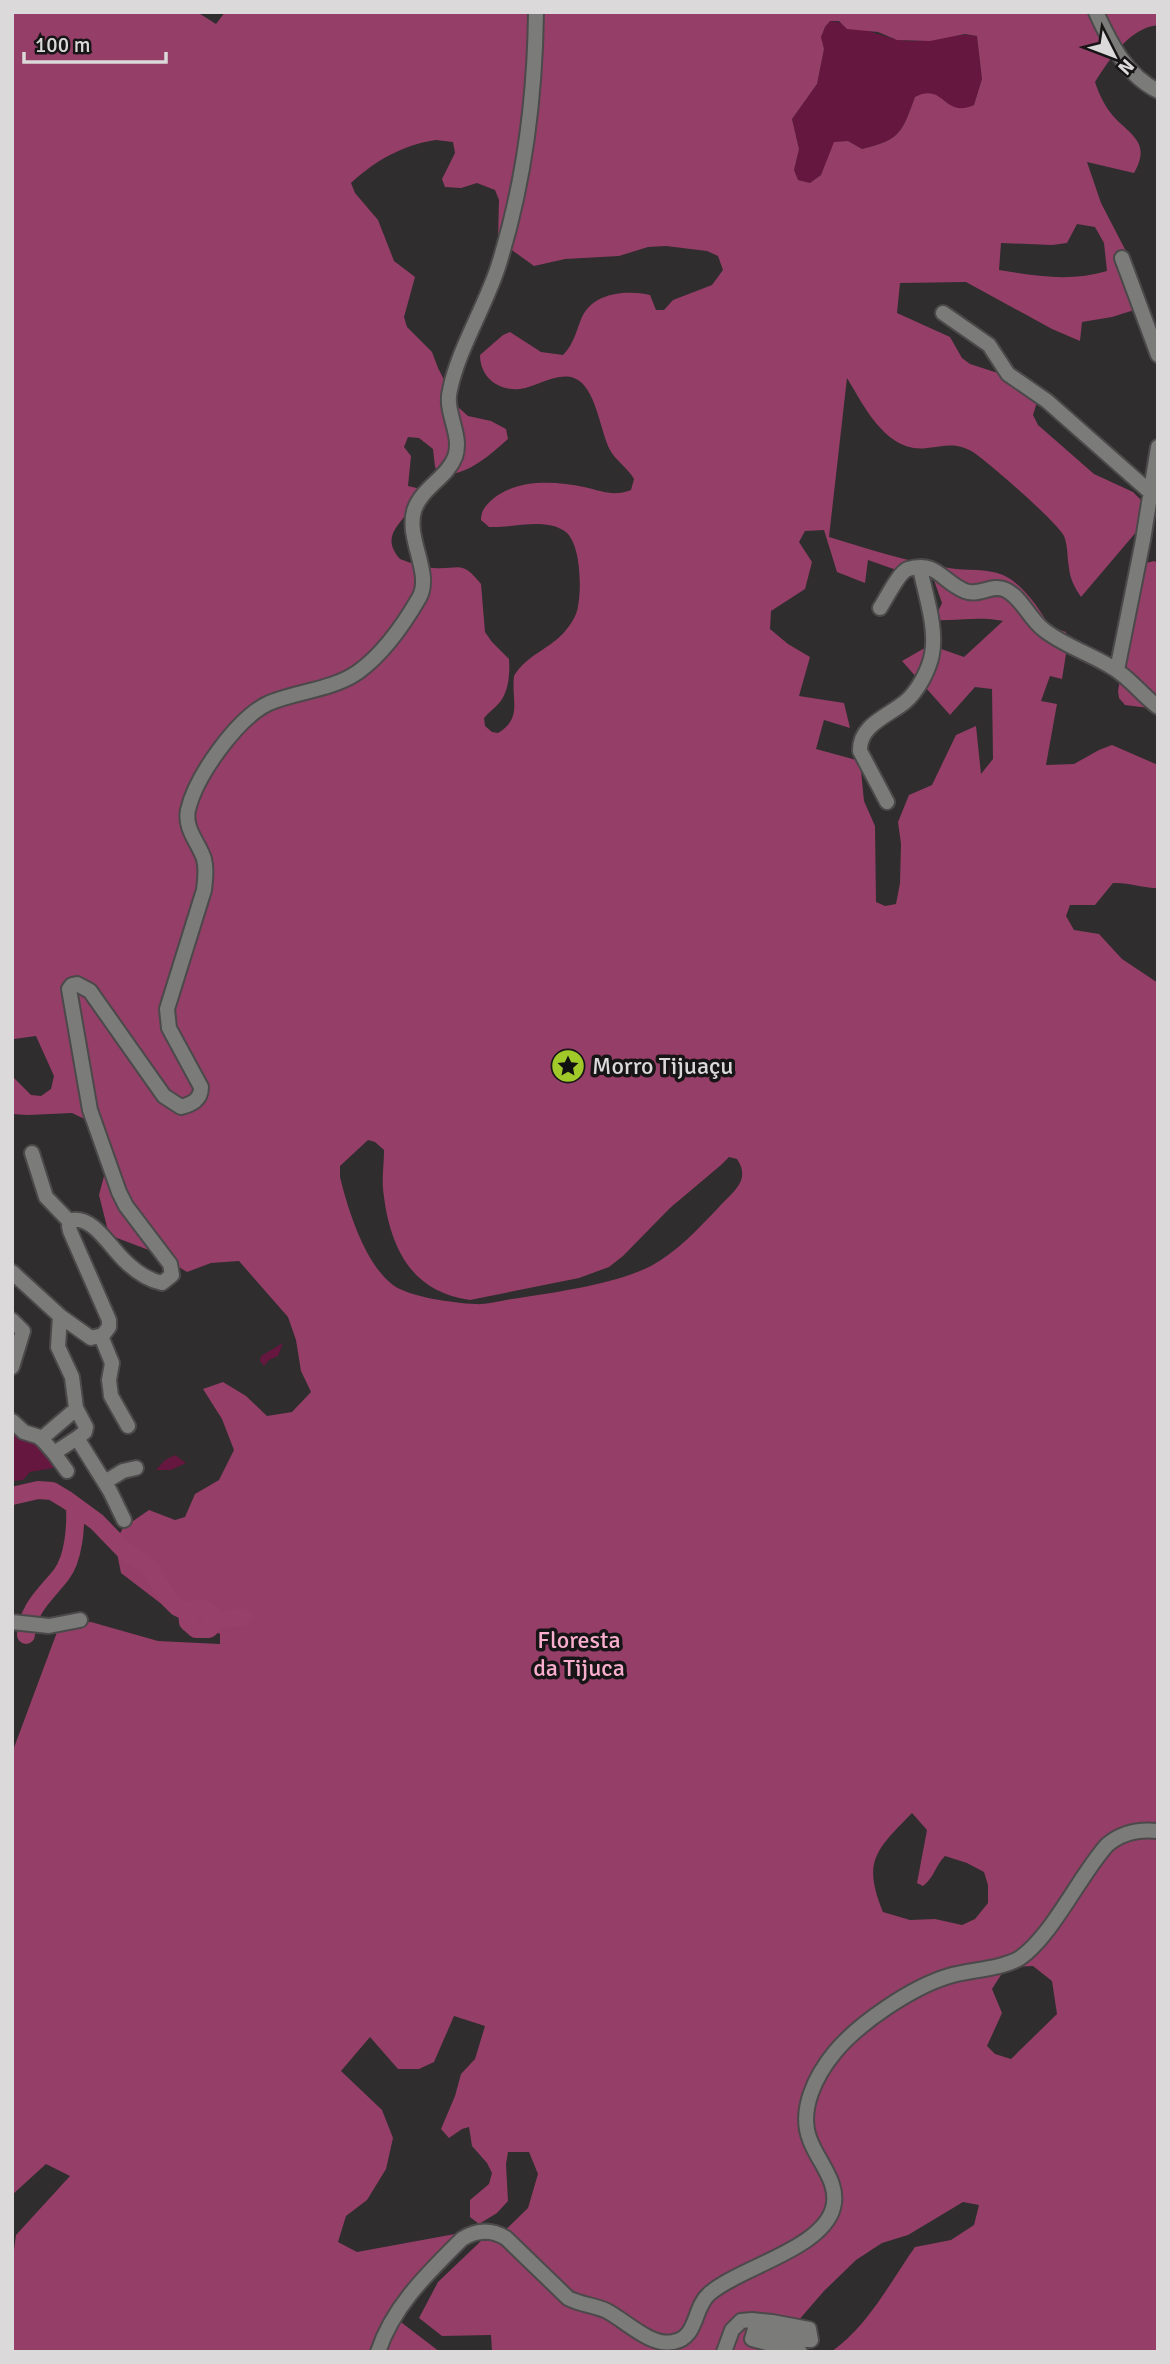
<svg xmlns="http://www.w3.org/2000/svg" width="1170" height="2364" viewBox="0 0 1170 2364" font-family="Signika,sans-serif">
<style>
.green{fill:#65173f}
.forest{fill:#953e67;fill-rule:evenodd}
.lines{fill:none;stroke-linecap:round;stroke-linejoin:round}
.river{stroke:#974069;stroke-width:18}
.minor-casing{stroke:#4b494a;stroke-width:18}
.minor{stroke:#7b7b7a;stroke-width:14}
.labels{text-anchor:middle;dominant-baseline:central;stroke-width:7;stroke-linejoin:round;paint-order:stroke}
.poi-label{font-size:24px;fill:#dbd9da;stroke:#171516;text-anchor:start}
.park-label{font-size:24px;fill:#f8aecc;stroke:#171516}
</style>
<rect width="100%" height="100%" fill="#2f2d2e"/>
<path class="green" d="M830,21C858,24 884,40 911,41C935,42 955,32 977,36L982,79L974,105L964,110H955C944,98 930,90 915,97C902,132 901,140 862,149L848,141L835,142L821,175L810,183L798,180L794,170L799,149L792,119L817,84L824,49L821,37L825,27Z
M283,1343L278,1356L269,1360L264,1366L260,1361L261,1356Z
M12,1421L61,1463L53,1468L30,1472L23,1480L12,1481Z
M175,1455L186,1463L171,1470H156L165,1460Z"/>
<path class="forest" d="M12,12H197L216,24L225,12H1158V25C1129,28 1110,59 1095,82C1099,94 1105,107 1114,117C1132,136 1151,143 1134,173L1087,162L1101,203L1128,255L1147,306L1112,317L1082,322L1080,341L1052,329L966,282L900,283L897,313L950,337L962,358L970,364L1001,374L1038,399L1033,415L1038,425L1094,474L1133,492L1145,504L1143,524L1081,597C1075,588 1070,579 1069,568C1067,557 1068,546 1064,536C1057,522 988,462 973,452C956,442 945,446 927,448C887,454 864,406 847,378L829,537C868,549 908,562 949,568C967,571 986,568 1003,575C1023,584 1040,610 1050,627L1066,632V654L1062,679L1050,676L1041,701L1057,704L1046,765L1074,764L1099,750L1112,745L1158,765V888C1142,888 1127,882 1113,883L1095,905H1070L1066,916L1074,930L1099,934L1122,959L1158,983V2352H831C868,2326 889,2284 915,2247L951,2240L974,2225L979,2205L963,2202L908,2235L882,2243L856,2260L824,2291L771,2352H492L491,2335L442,2336L419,2318L438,2282L481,2241L495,2240L528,2208L538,2174L529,2152H508L506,2164L508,2201L497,2213L479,2224L470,2217V2200L489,2184L492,2173L487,2163L472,2146L469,2127L462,2129L449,2138L441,2129L455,2096L461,2074L475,2059L485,2026L454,2016L434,2062L419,2069H398L370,2037L341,2071L382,2110L393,2138L386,2169L367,2200L346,2216L338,2242L357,2252L455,2234L389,2313L440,2352H12V2264L16,2235L70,2176L46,2164L12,2195V1753L60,1624L91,1622L158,1641L220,1644V1634L172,1612L121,1573L115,1543L123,1528L149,1510L175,1520L185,1517L195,1494L219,1480L234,1450L222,1419L203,1389L223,1382L246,1396L267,1416L292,1412L311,1392L301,1371L296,1340L288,1317L239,1261L211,1263L187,1272L154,1252L109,1235L99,1195L109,1157L95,1124L72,1113L28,1115L12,1114V1076L31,1095L41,1096L51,1089L54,1076L36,1036L14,1039L12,1034ZM830,21H839L847,29L878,32L897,40L930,41L965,34L977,36L982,79L974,105C943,119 945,82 915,97C902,132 901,140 862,149L848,141L834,142L821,175L810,183L798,180L794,170L799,149L792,119L817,84L824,49L821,37L825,27ZM436,140L453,142L455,153L442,179L445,187L461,188L477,183L495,190L499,200L498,240L534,266L565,259L619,256L648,247L666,246L707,251L718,256L723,270L712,285L673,300L664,310H656L650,295C627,290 594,292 582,317C576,331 574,344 563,355L541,352L510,332L503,335L480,355C480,377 498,391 520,389C537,387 556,372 574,378C596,386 600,431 610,450C616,461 628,468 634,479L631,490C613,497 602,491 584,487C555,481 518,479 494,498C486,505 481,510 481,520L489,527C512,528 542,518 563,530C582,540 582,593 577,611C575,618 570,625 566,630C551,649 527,654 514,676C511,700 523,718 498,733L492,732L485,726L484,718C489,712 495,708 500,702C509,691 510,672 509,659L492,642L485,632L481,584C461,559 459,570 433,568C421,567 411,563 400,559C381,537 398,527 410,509C414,503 417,495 421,489L408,486L411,456L404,447L408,437L419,438L433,449L435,467L439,474C465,478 490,455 508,439L506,429L491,421L468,416L458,407L438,368L432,352L407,327L404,317L415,277L394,261L378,220L355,193L351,183C376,160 403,145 436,140ZM1077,224L1095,227L1104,243L1107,271C1071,282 1035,276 999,270L1001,243L1052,245L1067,243ZM824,530L837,572L865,583L868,560L905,573L930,569L942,603L934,620C957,621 981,616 1003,621L964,657L930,645L902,661L950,715L975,687L992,689L993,759L981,774L976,726L956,735L932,785L909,795L898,822L901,844L900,883L896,904L885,906L876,902L875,826L864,801L860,761L816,749L824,720L850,728L844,703L799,696L810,657L788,644L770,629L771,611L805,589L812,562L799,542L805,531ZM368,1140L375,1142L384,1150C384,1163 382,1177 383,1189C389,1244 409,1292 470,1300L579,1278L609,1267L623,1256L670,1208L721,1165L729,1157L737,1159C751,1180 734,1191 719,1207C699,1228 677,1252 651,1266C616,1284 552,1293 512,1299C500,1301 487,1305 475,1304C454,1303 409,1297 393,1285C365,1264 348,1210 340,1177V1166ZM912,1813L927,1830L917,1883L923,1886C934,1878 935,1866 945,1856L967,1863L984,1872L988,1885V1903L975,1919L962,1925L935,1919L910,1920L883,1912C862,1861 876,1850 912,1813ZM1033,1966L1052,1981L1057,2014L1011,2059L995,2054L987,2046L1002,2013L992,1989L1006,1967Z
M1154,561L1158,563V714L1149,708L1125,705L1119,698L1118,691L1139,569L1146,563Z"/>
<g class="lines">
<path class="river" d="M12,1496L38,1490L52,1491L67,1500L97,1522L125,1551L149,1566L168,1598L177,1607L187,1612C201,1604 208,1610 218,1620L243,1617
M187,1612L188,1622L196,1629H209L218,1620
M26,1635C27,1609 46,1594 61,1575C74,1558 76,1527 75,1506"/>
<g class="minor-casing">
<path id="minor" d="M1096,12C1110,43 1126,75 1158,91
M1122,258L1158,355
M943,313L989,345L1008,374L1047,401L1150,492
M880,608C886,599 899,572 908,569C937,560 942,582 965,591C979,597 992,583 1006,590C1022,598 1029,618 1043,629C1062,645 1091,654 1113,668C1130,678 1142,695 1158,707
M1117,670L1143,540L1158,447
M887,802L860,751C859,725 888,716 905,702C918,691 929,670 932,654C937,627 925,594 920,568
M32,1153L46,1197L70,1222
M12,1272L60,1316L91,1338L103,1335L109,1327V1320L70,1231L69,1226L72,1220C93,1216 110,1247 124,1260C134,1270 148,1280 162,1283L172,1275L170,1264L126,1206L119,1192L90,1110L69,989L72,985L77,984L90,991L164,1096L181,1107C192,1104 201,1100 201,1087L169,1028L167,1009L204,890C205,879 207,870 204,859C199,843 184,829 188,810C196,776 237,718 269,703C298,691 332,690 358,672C383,654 404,624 419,598C433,574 406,540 414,511C421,488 447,478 455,457C463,435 444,412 450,390C458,350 485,307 498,267C524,185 535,98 536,12
M60,1316L58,1347L72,1377L76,1408L86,1427L85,1432L77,1438L110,1491L124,1520
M12,1320L23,1331L12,1367
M101,1336L112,1363L109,1380L111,1396L128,1426
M12,1421L24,1432L40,1437L54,1453L77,1438
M41,1439L76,1409
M54,1453L67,1471
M105,1482L123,1471L136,1468
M12,1622L49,1626L80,1620
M378,2352C393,2306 428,2273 462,2239C476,2230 491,2229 506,2238L568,2298C581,2305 595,2305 607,2311C626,2321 651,2347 673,2342C698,2338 693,2308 709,2294C740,2267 822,2249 833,2208C840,2183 818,2162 810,2140C798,2110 816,2075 835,2052C859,2023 912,1987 949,1976C969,1970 1002,1969 1020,1958C1052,1936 1080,1875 1107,1845C1122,1832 1139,1829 1158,1831
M724,2352L732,2330L741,2321L752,2320L772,2322L809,2329L811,2340H793L755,2329L752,2339L800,2352"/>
</g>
<use href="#minor" class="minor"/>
</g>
<defs>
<g id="sight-disc" transform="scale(1.75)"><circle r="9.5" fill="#a1c92a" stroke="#171516"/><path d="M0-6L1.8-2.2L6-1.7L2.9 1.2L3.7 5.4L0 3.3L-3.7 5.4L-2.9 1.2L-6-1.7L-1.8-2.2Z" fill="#111"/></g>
</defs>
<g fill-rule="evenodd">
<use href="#sight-disc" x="568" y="1066"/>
</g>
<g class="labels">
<g class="poi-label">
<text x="592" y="1066">Morro Tijuaçu</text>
</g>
<g class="park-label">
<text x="579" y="1640">Floresta<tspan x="579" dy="28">da Tijuca</tspan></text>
</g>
</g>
<rect width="1170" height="2364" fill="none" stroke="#dbd9da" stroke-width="28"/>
<g transform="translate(1114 56) rotate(132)" stroke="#171516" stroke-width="5" paint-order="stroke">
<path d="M0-5L12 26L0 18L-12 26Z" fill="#dbd9da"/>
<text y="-10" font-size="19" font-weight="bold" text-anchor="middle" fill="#dbd9da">N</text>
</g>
<path d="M24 52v10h142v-10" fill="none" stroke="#dbd9da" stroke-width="3.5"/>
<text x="35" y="52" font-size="21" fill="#dbd9da" stroke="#171516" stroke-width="5" paint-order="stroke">100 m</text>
</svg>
